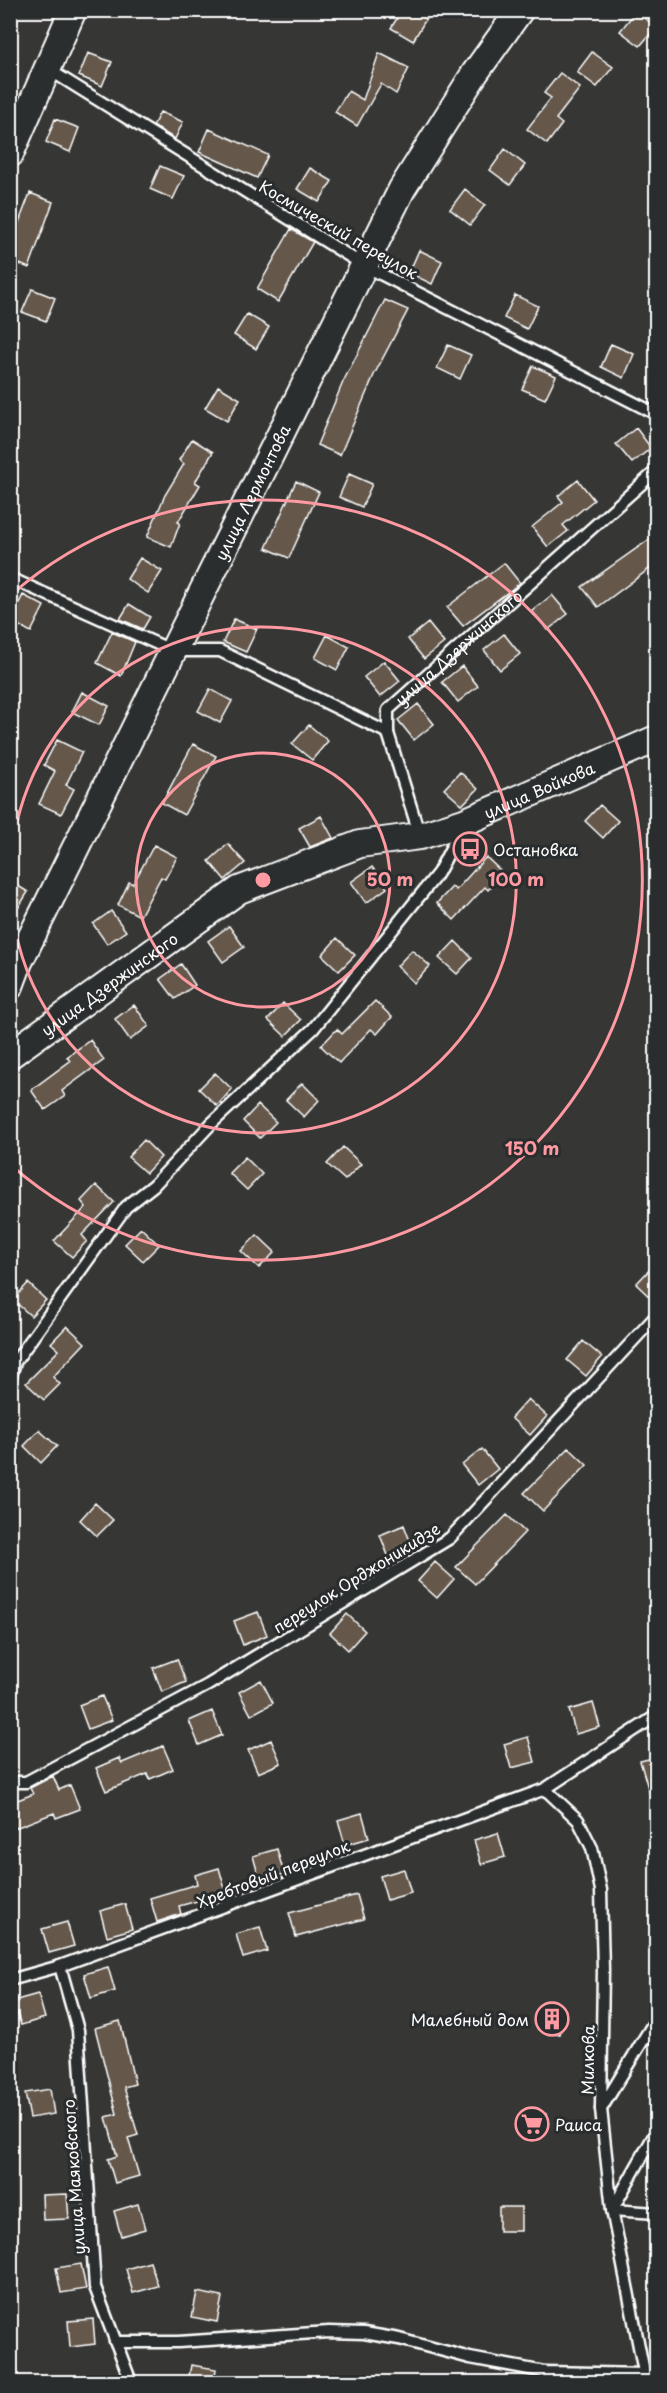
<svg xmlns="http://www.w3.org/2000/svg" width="667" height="2393" viewBox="0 0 667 2393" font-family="'Playpen Sans',sans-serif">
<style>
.building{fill:#65594c;stroke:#fff;stroke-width:1.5}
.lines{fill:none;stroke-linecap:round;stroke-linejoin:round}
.service-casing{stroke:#fff;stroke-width:15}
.tertiary-casing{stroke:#fff;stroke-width:30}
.service{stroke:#2a2d2e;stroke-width:10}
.tertiary{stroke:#2a2d2e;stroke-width:26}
.ring{fill:none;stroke:#ff9aa2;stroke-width:3}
.labels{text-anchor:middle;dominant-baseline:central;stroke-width:6;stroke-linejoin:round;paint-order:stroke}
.street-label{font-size:16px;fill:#fff;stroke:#2a2d2e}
.poi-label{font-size:16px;fill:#fff;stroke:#2a2d2e;text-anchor:start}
.centre{fill:#ff9aa2;stroke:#2a2d2e;stroke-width:3}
.ring-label{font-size:18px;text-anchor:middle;font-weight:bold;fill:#ff9aa2;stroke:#2a2d2e;stroke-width:6;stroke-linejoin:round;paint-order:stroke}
</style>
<rect width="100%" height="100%" fill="#363634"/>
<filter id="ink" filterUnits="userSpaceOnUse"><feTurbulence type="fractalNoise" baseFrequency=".0167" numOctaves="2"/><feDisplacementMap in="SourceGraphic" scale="12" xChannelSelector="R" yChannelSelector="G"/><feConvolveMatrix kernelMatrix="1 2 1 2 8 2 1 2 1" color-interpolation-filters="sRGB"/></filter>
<g filter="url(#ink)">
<path class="building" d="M402,10H412L426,19L413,41L391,28Z
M636,11L656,27L640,46L620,31Z
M592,52L613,67L597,87L577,72Z
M88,53L112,62L102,86L79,76Z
M379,53L409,68L396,94L381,84L357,126L335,112L348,91L363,100Z
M560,73L580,88L556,119L562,124L547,144L527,129L551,98L544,93Z
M160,112L183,122L175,139L153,126Z
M55,119L79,128L70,152L46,142Z
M209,129L268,155L257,178L199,152Z
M505,149L525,165L510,185L490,170Z
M160,166L184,176L173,199L150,189Z
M310,168L332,181L319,202L297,189Z
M465,189L485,205L470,225L450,209Z
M30,193L53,202L29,268L10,260V246Z
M291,229L313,242L278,302L257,289Z
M419,250L442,261L432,284L409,273Z
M32,289L55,298L46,321L22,312Z
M515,295L538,306L527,329L504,318Z
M385,300L408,310L374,375L340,455L317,445L343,382Z
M247,314L269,327L256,349L234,335Z
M611,344L634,354L624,378L601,367Z
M448,345L471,355L460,379L437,368Z
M533,366L556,376L545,399L522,389Z
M218,386L240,399L227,421L205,408Z
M636,428L651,448L632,463L616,444Z
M192,439L213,452L195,482L200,485L178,522L180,523L171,547L147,537L165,495L184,464L179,460Z
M349,474L372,484L362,507L339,497Z
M578,480L594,500L563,525L568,531L548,547L532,527L563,502L558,496Z
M296,481L319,492L289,558L266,548Z
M657,534V563L598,607L582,587Z
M140,558L162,571L148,593L127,579Z
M504,563L520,583L463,626L447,607Z
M23,595L44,606L31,632L10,621Z
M552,595L568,614L548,630L532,611Z
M129,604L150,617L143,629L120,619Z
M234,619L257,629L246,652L223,642Z
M428,623L444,643L424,659L408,639Z
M112,632L135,642L121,676L97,663Z
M504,634L520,654L500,670L484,650Z
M327,635L349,647L337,670L315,658Z
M384,661L400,681L380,697L364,677Z
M462,666L478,686L458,702L442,682Z
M210,689L232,701L220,723L198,711Z
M82,692L109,706L99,725L72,712Z
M418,704L434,724L414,740L398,720Z
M309,725L328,741L312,760L292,744Z
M57,740L82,752L66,785L74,789L61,814L39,804L55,771L44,765Z
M193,744L216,756L184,815L162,803Z
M460,772L478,789L462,805L444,789Z
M600,805L618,821L603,838L585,821Z
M321,816L333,838L310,847L299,828Z
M228,844L245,863L225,880L209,861Z
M154,845L177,857L165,879L161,877L140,916L118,905L129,882L133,884Z
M486,857L504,874L488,890L485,887L454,920L437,903L452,887L456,890Z
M372,867L387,888L366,903L351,882Z
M10,881L28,892L10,921Z
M111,911L126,931L107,944L93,924Z
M229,926L244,947L223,962L208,941Z
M337,938L355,955L339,971L322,955Z
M455,941L472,958L457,974L439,958Z
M412,950L430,966L414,983L397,966Z
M181,964L195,985L175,999L160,979Z
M375,1001L392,1017L377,1034L371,1029L339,1063L321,1046L337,1029L342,1034Z
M283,1003L301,1020L285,1036L268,1020Z
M134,1005L149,1026L130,1040L115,1019Z
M90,1040L104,1060L62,1091L65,1096L45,1110L31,1090L70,1061L67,1057Z
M215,1073L232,1089L217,1106L199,1089Z
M302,1083L319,1100L304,1117L286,1100Z
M258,1105L276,1122L260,1138L243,1121Z
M144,1140L161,1157L146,1173L128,1157Z
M343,1147L361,1164L345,1180L327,1164Z
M245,1157L262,1174L247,1190L229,1173Z
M96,1185L114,1202L82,1235L87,1241L72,1257L54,1241L86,1207L81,1201Z
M141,1228L159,1245L143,1261L125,1244Z
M257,1235L275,1252L259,1268L241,1251Z
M657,1262V1304L636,1284Z
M28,1283L46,1300L31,1316L13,1300Z
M67,1326L85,1343L53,1377L60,1384L44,1400L26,1383L59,1350L51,1343Z
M583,1341L602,1357L586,1376L567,1360Z
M528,1399L547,1416L530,1435L511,1418Z
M39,1430L57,1446L41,1463L24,1446Z
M569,1448L587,1465L543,1511L524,1493Z
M482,1449L498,1469L478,1485L462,1465Z
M95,1503L113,1520L97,1536L80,1520Z
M507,1515L525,1532L475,1584L456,1567Z
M404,1525L413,1549L389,1558L380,1535Z
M435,1562L454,1579L437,1598L418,1581Z
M258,1612L267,1635L243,1645L234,1621Z
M347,1614L365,1631L348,1650L330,1633Z
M177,1659L186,1682L162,1692L153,1668Z
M261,1680L273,1703L251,1715L239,1692Z
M102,1696L112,1720L88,1729L79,1705Z
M593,1703L600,1727L576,1734L569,1710Z
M212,1711L222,1735L199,1745L189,1721Z
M528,1737L535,1762L511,1768L504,1744Z
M271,1740L281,1763L258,1773L248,1750Z
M163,1746L173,1769L150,1779L147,1774L106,1791L96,1768L119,1758L122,1763Z
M657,1757V1804L653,1805L640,1761Z
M53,1776L59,1790L70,1785L80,1809L56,1818L54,1813L10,1830V1803L33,1794L30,1788Z
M362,1813L369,1838L345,1845L338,1820Z
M498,1833L505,1857L481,1864L474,1840Z
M277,1849L284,1874L260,1881L253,1856Z
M219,1868L226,1893L179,1906L181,1914L157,1922L150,1898L197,1884L195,1875Z
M404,1869L411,1893L387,1900L380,1876Z
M357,1895L364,1919L296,1937L289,1913Z
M125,1904L132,1929L107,1936L100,1911Z
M67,1922L74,1946L49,1953L42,1929Z
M260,1927L267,1951L243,1958L236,1934Z
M108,1967L115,1991L91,1998L84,1974Z
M38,1994L45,2018L21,2025L13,2001Z
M543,2005L565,2010L560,2034L538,2029Z
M120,2021L135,2084L124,2087L138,2135L128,2138L139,2176L115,2183L108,2159L117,2156L106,2117L117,2114L95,2028Z
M50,2089L54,2114L30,2118L25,2093Z
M522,2111L546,2114L542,2136L518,2133Z
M67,2194L69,2219L43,2220L42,2195Z
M138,2204L145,2229L121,2236L114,2211Z
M499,2207H521V2231H499Z
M150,2262L158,2286L133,2293L126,2269Z
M81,2264L86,2289L61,2293L56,2268Z
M197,2292L222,2297L217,2322L192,2317Z
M93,2319L95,2344L70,2347L68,2321Z
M191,2365L216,2369L214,2382H188Z"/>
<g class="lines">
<g class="service-casing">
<g id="service">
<path d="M48,69L365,266L656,414"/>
<path d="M10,578L173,651H220L388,733"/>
<path id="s1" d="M420,836L388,733V710L656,471"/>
<path d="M10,1380L15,1362L126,1207L154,1185L211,1124L313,1029L438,873L462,827"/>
<path d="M10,1782H26L208,1685L450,1538L656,1316"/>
<path d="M545,1789L578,1820L592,1848L601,1890L603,1970L601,2109L612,2210L646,2382"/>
<path d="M60,1966L78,2030L95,2287L131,2382"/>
<path d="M10,1980L60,1966L545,1789L656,1716"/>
<path d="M601,2109L656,2019"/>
<path d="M656,2132L612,2210L656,2213"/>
<path d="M115,2342H178L329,2332L364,2333L399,2339L470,2358L545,2372L645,2374"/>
</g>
</g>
<g class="tertiary-casing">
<g id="tertiary">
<path d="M10,154L73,10"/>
<path id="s2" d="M10,986L19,962L402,189L475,73L520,10"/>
<path id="s3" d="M10,1055L239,890L360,844L420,836L464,822L656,739"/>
</g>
</g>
<use href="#service" class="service"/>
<use href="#tertiary" class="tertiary"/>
</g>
</g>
<g class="ring">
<circle cx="263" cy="880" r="127"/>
<path d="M11 862A253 253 0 1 1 11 898"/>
<path d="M11 595A380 380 0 1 1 11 1165"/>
</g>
<defs>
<g id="bus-ring" transform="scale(1.725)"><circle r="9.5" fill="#2a2d2e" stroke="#ff9aa2" stroke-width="1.5"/><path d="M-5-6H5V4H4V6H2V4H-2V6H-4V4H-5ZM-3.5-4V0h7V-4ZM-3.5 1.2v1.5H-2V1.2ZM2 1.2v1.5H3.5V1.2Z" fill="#ff9aa2"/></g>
<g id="building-ring" transform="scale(1.725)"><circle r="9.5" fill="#2a2d2e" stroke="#ff9aa2" stroke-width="1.5"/><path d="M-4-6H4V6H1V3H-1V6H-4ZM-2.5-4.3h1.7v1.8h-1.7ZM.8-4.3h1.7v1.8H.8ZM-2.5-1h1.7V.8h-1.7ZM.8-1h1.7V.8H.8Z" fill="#ff9aa2"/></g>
<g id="supermarket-ring" transform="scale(1.725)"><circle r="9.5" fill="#2a2d2e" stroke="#ff9aa2" stroke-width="1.5"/><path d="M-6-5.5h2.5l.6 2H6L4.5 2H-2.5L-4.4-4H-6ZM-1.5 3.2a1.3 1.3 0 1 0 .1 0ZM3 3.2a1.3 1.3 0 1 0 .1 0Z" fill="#ff9aa2"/></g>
</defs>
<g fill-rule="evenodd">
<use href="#bus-ring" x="470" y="849"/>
<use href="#building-ring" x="552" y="2019"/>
<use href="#supermarket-ring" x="532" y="2124"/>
</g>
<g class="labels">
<g class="street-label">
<text transform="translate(339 229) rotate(30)">Космический переулок</text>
<text stroke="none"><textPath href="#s2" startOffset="550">улица Лермонтова</textPath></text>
<text stroke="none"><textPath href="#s1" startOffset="225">улица Дзержинского</textPath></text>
<text stroke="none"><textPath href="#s3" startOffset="600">улица Войкова</textPath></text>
<text stroke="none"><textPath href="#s3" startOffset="122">улица Дзержинского</textPath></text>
<text transform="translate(356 1577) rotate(-32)">переулок Орджоникидзе</text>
<text transform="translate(273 1873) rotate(-21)">Хребтовый переулок</text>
<text transform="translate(587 2060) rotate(-89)">Милкова</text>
<text transform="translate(73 2177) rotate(-94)">улица Маяковского</text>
</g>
<g class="poi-label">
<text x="493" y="849">Остановка</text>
<text x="529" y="2019" text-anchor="end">Малебный дом</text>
<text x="555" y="2124">Раиса</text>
</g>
</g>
<circle cx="263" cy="880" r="9" class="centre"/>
<g class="ring-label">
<text x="390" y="886">50 m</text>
<text x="516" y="886">100 m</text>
<text x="532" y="1155">150 m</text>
</g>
<rect width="667" height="2393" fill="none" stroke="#2a2d2e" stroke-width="36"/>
<rect x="18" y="18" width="631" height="2357" fill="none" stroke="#fff" stroke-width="2" filter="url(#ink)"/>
</svg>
